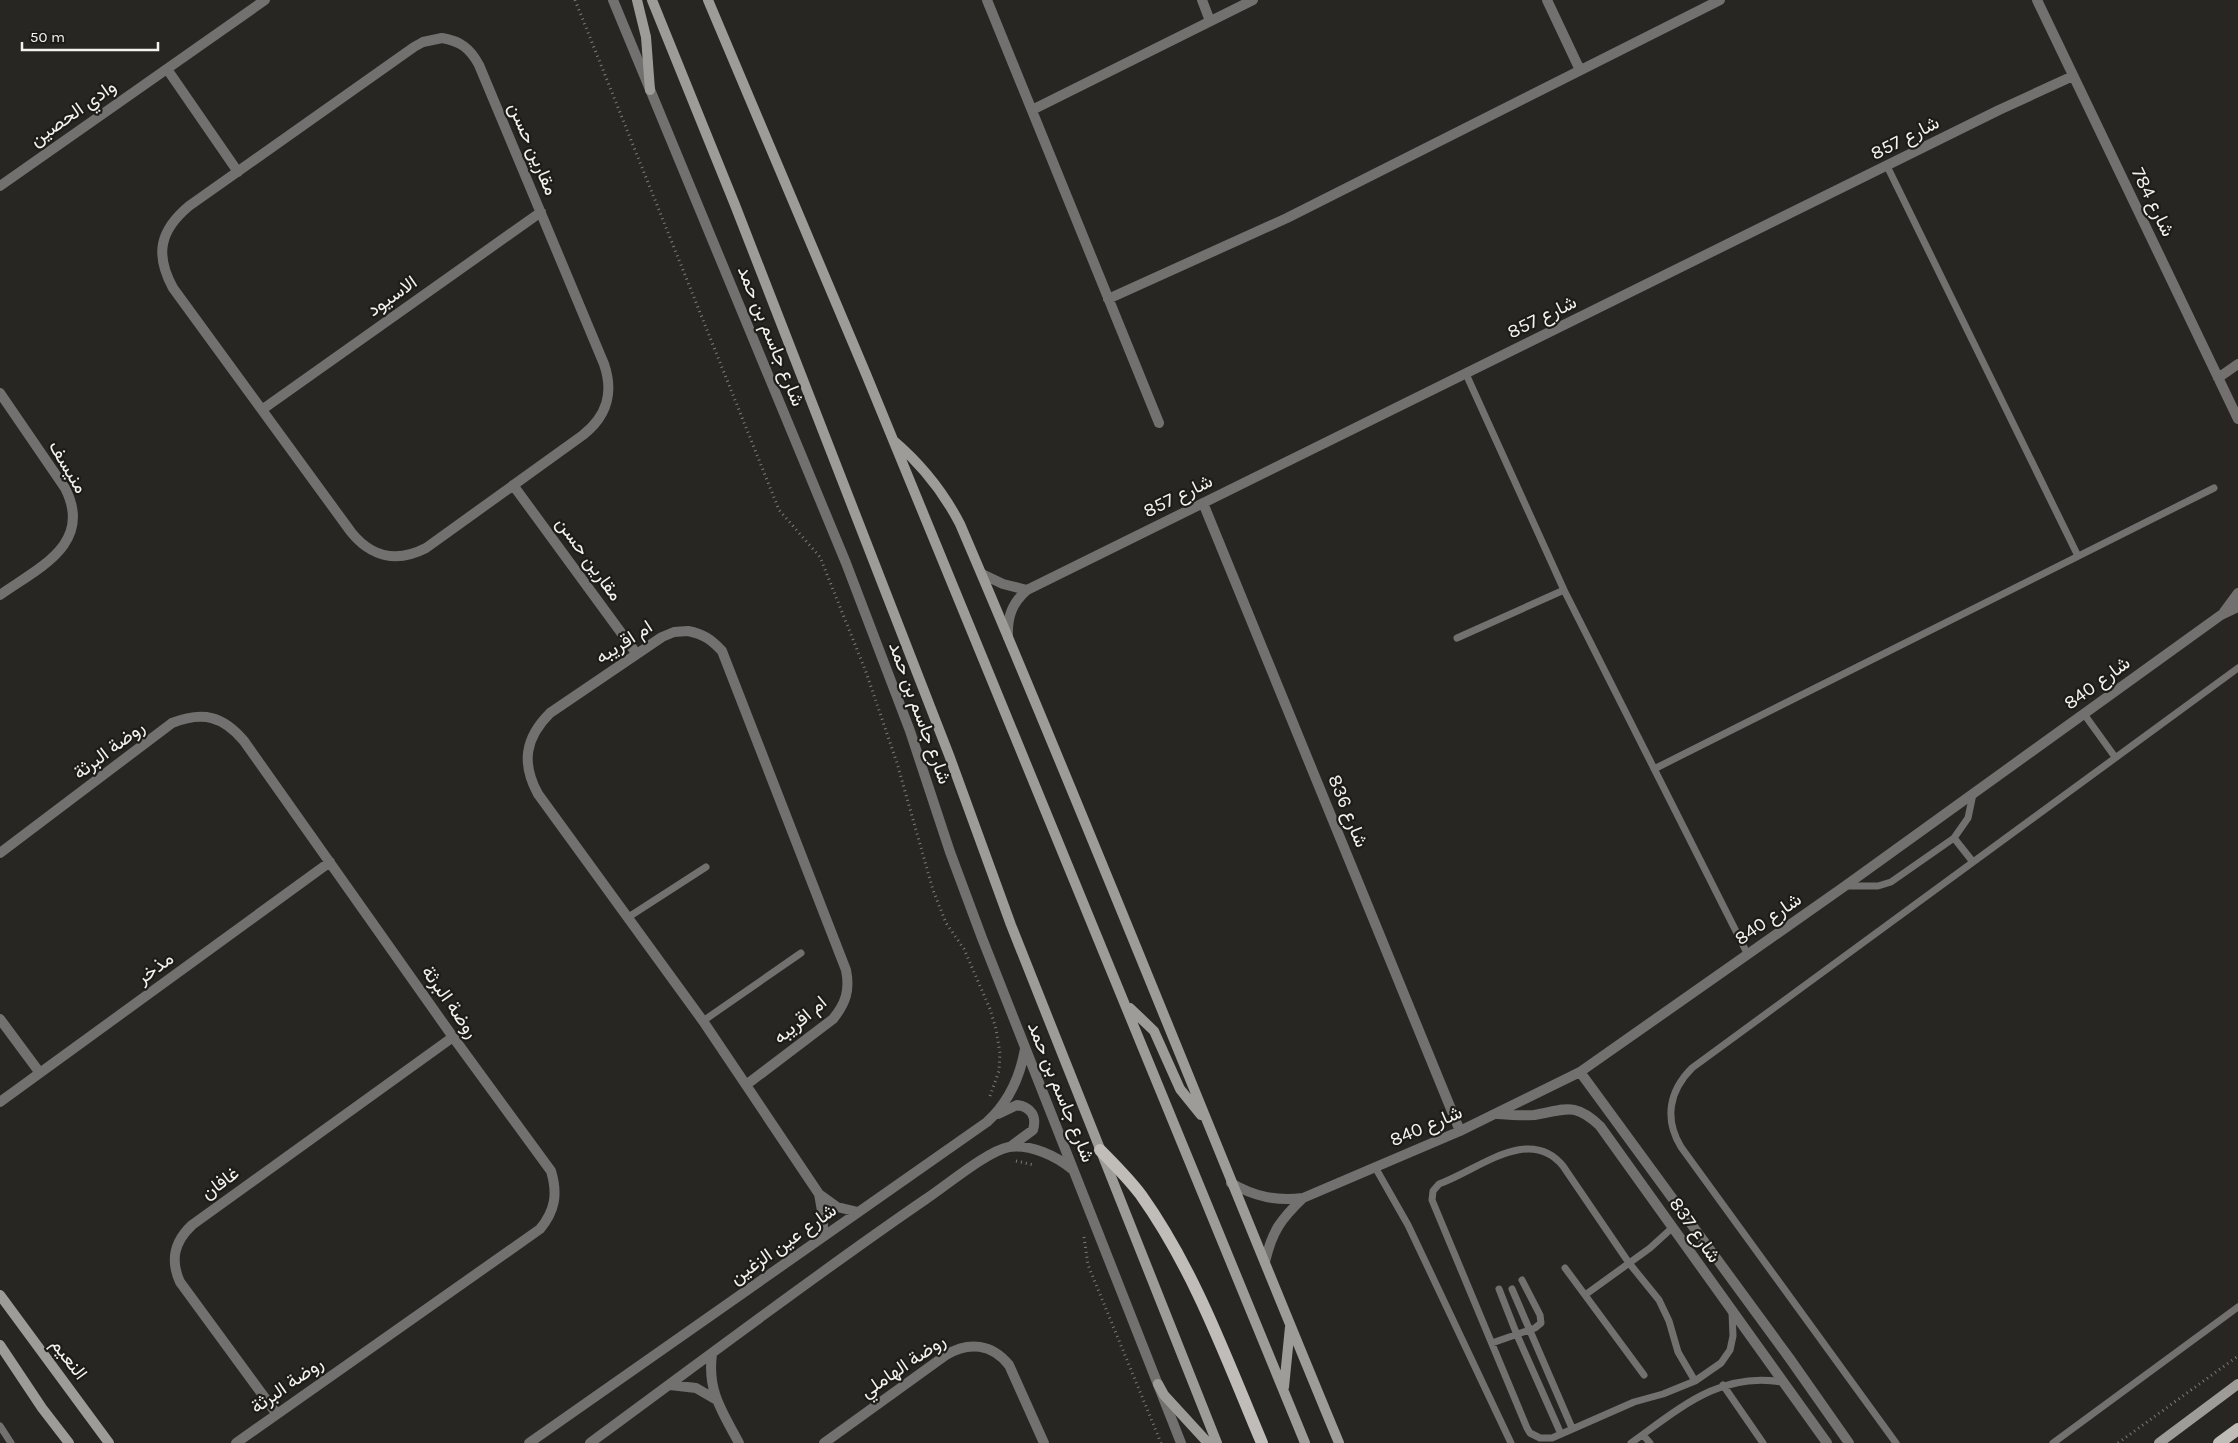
<svg xmlns="http://www.w3.org/2000/svg" width="2238" height="1443" viewBox="0 0 2238 1443" font-family="Karla,Vazirmatn,sans-serif">
<style>
.lines{fill:none;stroke-linecap:round;stroke-linejoin:round}
.path{stroke:#7d7c78;stroke-width:3;stroke-dasharray:1 4;stroke-linecap:butt}
.lane{stroke:#72716f;stroke-width:7}
.street{stroke:#72716f;stroke-width:10}
.secondary{stroke:#9e9c99;stroke-width:10}
.primary{stroke:#c0bdb9;stroke-width:12}
.labels{text-anchor:middle;dominant-baseline:central;stroke-width:4.5;stroke-linejoin:round;paint-order:stroke}
.street-label{font-size:19px;fill:#f2f2ef;stroke:#1d1c19}
</style>
<rect width="100%" height="100%" fill="#272622"/>
<g class="lines">
<path class="path" d="M575,0L779,510L820,557L866,672L897,763L933,890L946,923L964,949L990,1009L996,1029L1000,1053L999,1071L990,1096
M1016,1161L1034,1165
M1084,1237L1088,1265L1161,1443
M2118,1443L2238,1356"/>
<path class="lane" d="M1887,166L2078,556
M1466,374L1564,590L1748,955
M1457,638L1564,590
M2084,714L2115,757
M1654,769L2214,488
M1954,838L1973,862
M1845,886H1878L1891,882L1954,838L1968,818L1973,794
M627,918L706,867
M703,1021L801,953
M1375,1167L1408,1225L1511,1443
M1565,1268L1644,1375
M1499,1289L1517,1335L1561,1434
M1512,1289L1572,1428
M1585,1295L1650,1248L1672,1228
M1492,1343L1535,1328L1541,1323L1540,1315L1522,1280
M1695,1381L1678,1352L1669,1321L1659,1300L1629,1263L1563,1166C1529,1124 1477,1171 1439,1184L1433,1191L1432,1200L1527,1428L1530,1433L1540,1438H1552L1634,1402L1663,1394L1695,1381L1721,1363L1730,1350L1733,1336L1732,1312
M1723,1385L1763,1443
M0,1426L11,1443
M1643,1435L1650,1443
M1631,1443C1679,1409 1720,1371 1782,1382
M1896,1443L1681,1147C1664,1119 1669,1091 1692,1068L2238,668
M2053,1443L2238,1307"/>
<path class="street" d="M613,0L846,563L910,731L950,852L982,938L1181,1443
M987,0L1159,423
M1202,0L1210,21
M1547,0L1580,70
M2037,0L2238,419
M442,38C460,41 470,48 479,65L604,364C614,393 607,416 583,435L426,548C397,563 371,557 351,532L173,288C155,255 159,231 189,206L414,47L423,42Z
M167,69L238,172
M1032,110L1253,0
M0,186L265,0
M1108,299L1287,218L1720,0
M2218,378L2238,364
M0,393L65,488C94,544 38,568 0,595
M263,409L541,212
M513,485L636,653
M1203,503L1460,1131
M982,574L1003,584L1027,590
M2224,612L2238,593
M688,631C703,634 711,639 722,651L846,970C850,990 846,1003 833,1019L746,1085L703,1021L538,794C521,763 525,738 550,713L662,637L674,632Z
M1008,637C1007,617 1012,603 1027,590L1999,110L2073,76
M0,853L172,723C203,711 223,716 244,741L453,1037L551,1171C558,1194 555,1211 540,1229L236,1443
M0,1019L40,1073
M1580,1072L1790,1359L1849,1443
M746,1085L819,1194L837,1207L858,1212
M0,1102L330,862
M998,1114L1017,1105C1031,1107 1037,1116 1033,1130L1010,1147
M1498,1114C1510,1115 1522,1116 1534,1115C1565,1110 1574,1101 1600,1126L1827,1443
M1231,1183C1255,1197 1276,1201 1303,1198L1460,1131L1580,1072L1845,886L2221,615L2238,607
M819,1194L823,1216V1237
M1265,1262C1272,1231 1281,1219 1303,1198
M712,1354C707,1391 722,1411 739,1443
M670,1385L696,1388L715,1399
M276,1413L180,1282C170,1260 174,1242 192,1225L453,1037
M529,1443L987,1122C1009,1102 1020,1077 1025,1049
M590,1443C702,1361 812,1277 926,1199C946,1186 987,1151 1009,1147C1031,1144 1056,1156 1072,1169
M824,1443L946,1355C969,1341 992,1344 1009,1365L1044,1443"/>
<path class="secondary" d="M637,0L646,37L650,90
M652,0L735,205L949,755L1011,925L1217,1443
M708,0L866,374L1305,1443
M894,441C922,465 943,491 960,524C1091,829 1212,1137 1339,1443
M1130,1008L1154,1031L1180,1089L1201,1115
M0,1295L109,1443
M0,1345L42,1408L69,1443
M1158,1384L1164,1395L1208,1443
M1284,1387L1290,1327
M2159,1443L2238,1384"/>
<path class="primary" d="M1100,1150C1114,1164 1129,1179 1141,1195C1195,1271 1226,1358 1262,1443
M2219,1443L2238,1429"/>
</g>
<g class="labels">
<g class="street-label">
<text transform="translate(73 113) rotate(-35)">وادي الحصين</text>
<text transform="translate(1905 138) rotate(-27)">شارع 857</text>
<text transform="translate(533 149) rotate(67)">مقارين حسن</text>
<text transform="translate(2153 202) rotate(64)">شارع 784</text>
<text transform="translate(392 296) rotate(-35)">الاسيود</text>
<text transform="translate(1542 317) rotate(-26)">شارع 857</text>
<text transform="translate(771 336) rotate(68)">شارع جاسم بن حمد</text>
<text transform="translate(68 467) rotate(59)">منيسف</text>
<text transform="translate(1178 496) rotate(-26)">شارع 857</text>
<text transform="translate(589 559) rotate(54)">مقارين حسن</text>
<text transform="translate(624 642) rotate(-33)">ام اقريبه</text>
<text transform="translate(2097 683) rotate(-36)">شارع 840</text>
<text transform="translate(920 713) rotate(70)">شارع جاسم بن حمد</text>
<text transform="translate(109 750) rotate(-37)">روضة البرثة</text>
<text transform="translate(1348 811) rotate(68)">شارع 836</text>
<text transform="translate(1768 919) rotate(-35)">شارع 840</text>
<text transform="translate(155 968) rotate(-36)">مذخر</text>
<text transform="translate(450 1002) rotate(55)">روضة البرثة</text>
<text transform="translate(800 1020) rotate(-40)">ام اقريبه</text>
<text transform="translate(1061 1092) rotate(68)">شارع جاسم بن حمد</text>
<text transform="translate(1426 1126) rotate(-23)">شارع 840</text>
<text transform="translate(220 1183) rotate(-36)">غافان</text>
<text transform="translate(1695 1230) rotate(55)">شارع 837</text>
<text transform="translate(783 1244) rotate(-35)">شارع عين الزغين</text>
<text transform="translate(69 1359) rotate(53)">النعيم</text>
<text transform="translate(903 1366) rotate(-34)">روضة الهاملي</text>
<text transform="translate(287 1385) rotate(-35)">روضة البرثة</text>
</g>
</g>
<path d="M22 42v8h136v-8" fill="none" stroke="#f2f2ef" stroke-width="2.5"/>
<text x="30" y="42" font-size="15" fill="#f2f2ef" stroke="#1d1c19" stroke-width="4" paint-order="stroke">50 m</text>
</svg>
